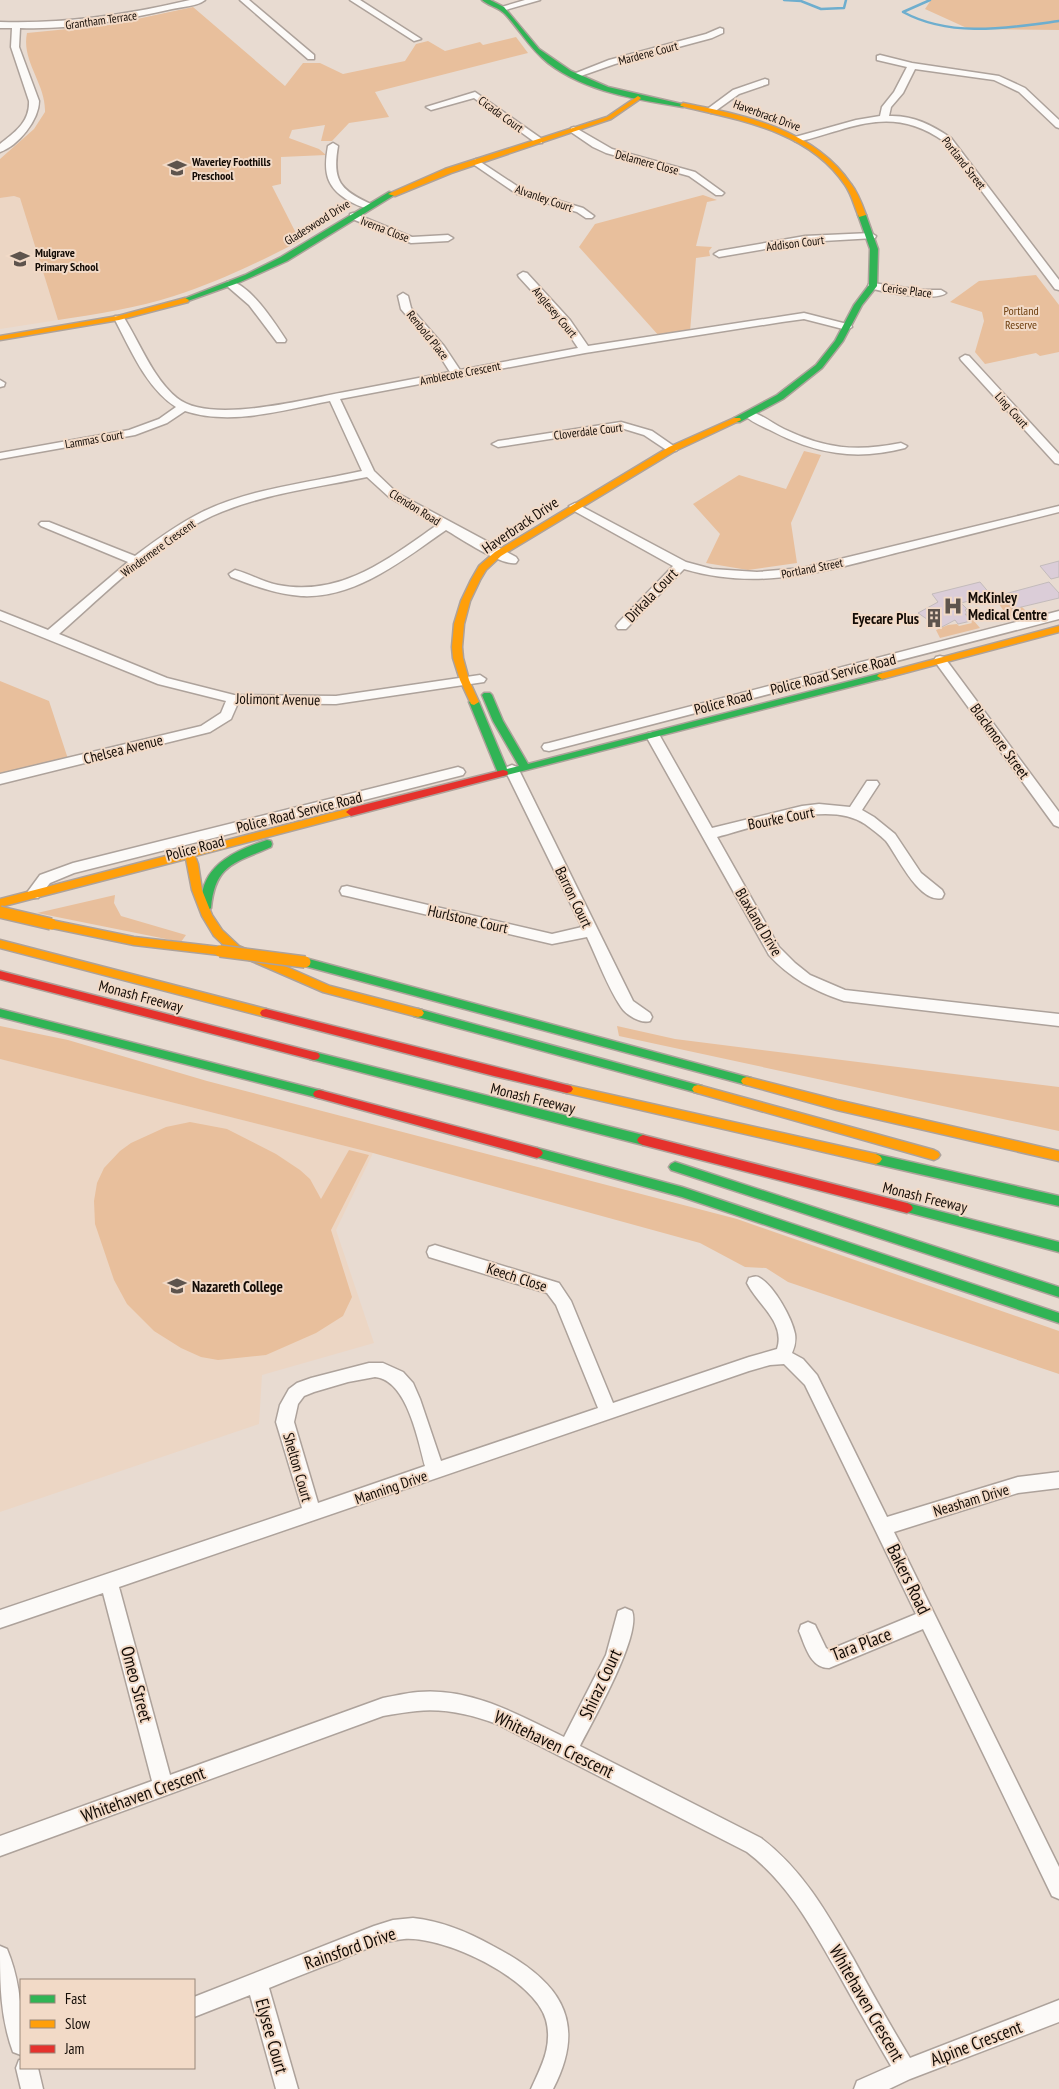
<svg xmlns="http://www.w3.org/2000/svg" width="1059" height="2089" viewBox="0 0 1059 2089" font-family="'PT Sans Narrow',sans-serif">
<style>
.built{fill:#ecd6c4}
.green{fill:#e8bf9c}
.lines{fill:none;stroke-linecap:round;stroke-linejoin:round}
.stream{stroke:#6eaece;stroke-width:2.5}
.building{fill:#dbcdd8;stroke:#c3bbbb}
.street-casing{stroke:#ada29b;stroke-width:3}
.fast-casing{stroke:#ada29b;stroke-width:3}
.slow-casing{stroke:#ada29b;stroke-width:3}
.jam-casing{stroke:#ada29b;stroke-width:3}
.street{fill:#fcfaf8;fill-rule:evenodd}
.fast{fill:#30b455;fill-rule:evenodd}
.slow{fill:#ff9f0a;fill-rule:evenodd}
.jam{fill:#e5322d;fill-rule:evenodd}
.slow-bridge-casing{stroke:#ada29b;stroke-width:14;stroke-linecap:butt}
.slow-bridge{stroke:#ff9f0a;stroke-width:11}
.labels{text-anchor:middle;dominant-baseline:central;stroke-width:4;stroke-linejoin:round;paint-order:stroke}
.far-street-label{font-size:12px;fill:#140c06;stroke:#f2dac7}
.far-poi-label{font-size:12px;font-weight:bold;fill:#140c06;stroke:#f2dac7;text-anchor:start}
.far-park-label{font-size:12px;fill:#6f4111;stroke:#f2dac7}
.street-label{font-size:15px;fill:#140c06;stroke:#f2dac7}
.poi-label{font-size:15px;font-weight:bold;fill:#140c06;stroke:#f2dac7;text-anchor:start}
.near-street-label{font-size:18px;fill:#140c06;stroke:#f2dac7}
</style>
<rect width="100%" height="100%" fill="#e8dbd1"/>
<path class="built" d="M14,196L20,198L58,320L0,329V198Z
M0,1059L373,1153L336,1230L374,1343L262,1375L259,1424L0,1512Z"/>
<path class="green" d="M931,0H1059V30L969,29L925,9Z
M193,7L285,86L303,63H320L343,74L405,61L416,44L428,41L445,51L480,42L483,45L516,37L528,53L375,92L389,117L349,123L332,141H321L325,125L292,130L289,138L319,149L326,155L281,157V184L272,186L300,241C259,262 218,282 174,296C137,308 97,314 58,320L20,198L14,196L0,198V159L34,129L45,112C46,84 21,61 27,33L109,25Z
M703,195L717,200L707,202L696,246L712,247L709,251L710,256L696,258L690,332L660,337L579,247L595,224Z
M1036,275L1059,305V352L1040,356L1036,353L985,364L975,352L984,321L982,312L950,302L979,281Z
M804,451L821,455L791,523L797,563L748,570L706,563L720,534L693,504L739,475L786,489Z
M1007,602L1013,609L1022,607L1030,615L1010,620L999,604Z
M965,614H968L980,628L940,638L936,630L948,625L957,624L959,626L972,623Z
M0,681L49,701L69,762L0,779Z
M115,895L114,903L121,916L186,935L181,942L37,913Z
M0,1026L68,1040L207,1081L737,1219L1059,1331V1374L788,1282L766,1268L745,1267L700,1243L373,1153L0,1059Z
M617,1026L675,1039L1059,1087V1131L619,1036Z
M190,1122L227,1129L276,1154L300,1170L310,1179L321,1199L349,1150L369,1155L331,1230L352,1297L343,1316L316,1333L266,1355L218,1360L201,1357L181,1348L154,1331L127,1304L114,1280L95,1224L94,1201L97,1183L104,1168L120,1151L131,1143L166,1127Z"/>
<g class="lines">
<path class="stream" d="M784,0L801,1L821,9L844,8L846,0
M930,0L903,12C951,38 1007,28 1059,21"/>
</g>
<path class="building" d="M1059,561V577L1051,579L1040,566Z
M980,582L991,595L961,603L967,609L965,610L968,614H965L971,621L958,624L955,620L940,628L918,613L938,602L932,594Z
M1049,582L1059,593V598L1013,609L1001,595Z"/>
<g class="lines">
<g class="street-casing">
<path id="street" d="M190,0H205C198,6 182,7 172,9C123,20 71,30 20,28L19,47L39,101C39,120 18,146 0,152V144C15,132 30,122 29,101L11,47L12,28H0V22C65,24 127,15 190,0Z
M240,0H249L314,55V59H308Z
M350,0H360L421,39L414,41Z
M525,0H540L502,11L498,8Z
M720,28L723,29V33L712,38L615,64L578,77H572L571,75L609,60L706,34Z
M880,55L912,63L999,76L1025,88L1059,120V128L1056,127L1019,92L994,80L915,69L903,93L891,107L889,116C913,115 932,125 951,138L1059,280V290L1055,289L945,142C891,104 854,128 798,142L795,141V137L856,120L880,116L882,107L894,92L907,67L877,60V56Z
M765,79L768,80V84L739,94L714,112L711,113L706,110L733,90Z
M475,92L542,139V143H536L474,98L431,110L426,107Z
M574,127L612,149L695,172L724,193L722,195H716L689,176L606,153L593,147L571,132V128Z
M333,143L338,146C332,181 340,190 371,204V208C365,209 359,206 353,203C326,189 323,173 328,146Z
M476,159L523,190L583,208L594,216L592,218H586L577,212L517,194L473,164L471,162Z
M353,213L412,237L448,235L453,238L448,241L411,243L350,218V214Z
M871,233L876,236L875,238L805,242L719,257L714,254L719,251L805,236Z
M523,272L527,273L570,320L588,346L804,313L851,325L852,327L847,330L804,319L782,322L585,353L340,399L374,471L397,493L516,557L518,560L516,563C501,566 460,538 446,530C404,559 356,599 301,596C276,594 254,586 231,577L229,574L235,570C250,574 263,582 278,585C342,597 388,559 437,525L389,497L367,477C315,488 261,494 212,516C154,543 106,593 59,634L167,678L234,695L336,696L480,675L486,679L484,682L336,704L238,703L231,719L210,732L0,784V774L201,726L221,713L226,701L158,684L0,620V611L48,630L128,562L41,526L39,524L41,522H49L135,556C156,540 178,524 202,512C252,488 309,483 362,471L330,401C284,410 231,426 185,411L167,423L135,435L0,459V453L129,430L159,419L176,407C146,388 130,348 114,318L115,316H123C140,343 152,377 177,398C210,425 305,399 345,392C380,385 415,379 450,372L436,350L401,309L398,296L403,293L408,296L411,308L444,346L460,370L578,348L562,324L519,277L518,275Z
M231,281C252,287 274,322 286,340L285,342H277L249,305L227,286L226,284L227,282Z
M873,283L920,290H941L946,293C936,302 884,292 869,288L868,286L869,284Z
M965,355L969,356L1059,454V464L1055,463L961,360L960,358Z
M0,380L5,383L4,386L0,387Z
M749,411C761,414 772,423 784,429C826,449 856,452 901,443L907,446L905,448C856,461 815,454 770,430C761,426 750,421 743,414Z
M621,422L652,431L678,449L676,451H668L644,435L621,428L498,447L492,444L498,441Z
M575,503L686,562L712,569L757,572L803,568L1059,506V512C1007,525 956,538 904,551C828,570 762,592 684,569L626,629H618L616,626L618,623L673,566L576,512L569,506Z
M1059,611V619L549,751L544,750L542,747L544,744L549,743Z
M940,656L944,657L1059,812V827L1054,825L936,663L934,660L936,657Z
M653,732L658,733L660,736L712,828L802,806L819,804L850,807L867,781H877L879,784L862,810L874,817L895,834L921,873L942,890L944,894L942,898C919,904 897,855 886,841C880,835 872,829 865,824C829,799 756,827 717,837L779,947L795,963L810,975L845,990L1059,1014V1026L844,1001C814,991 790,978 769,955L646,736L648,733Z
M512,765L517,767L519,770L633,1001L650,1013L652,1017L650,1021C641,1024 626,1015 621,1007C607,986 598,960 587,937L552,944L347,896L342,895L340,891L342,887L347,886L552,934L582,927L505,770L507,767Z
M458,767L463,769L465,772L463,775L74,873L50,883L38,898H28L26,894L40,875L73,863Z
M435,1245L559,1283L571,1301L613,1403L749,1357L777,1349C786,1322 757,1304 747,1283L749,1278C753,1277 756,1275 760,1278C774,1286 792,1318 795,1334C796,1341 795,1346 792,1353L803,1359L817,1375L887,1517L1018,1477L1059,1472V1488L1018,1493L894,1532L1059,1867V1899L1052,1896L923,1629L829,1668C810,1668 805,1645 799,1631L801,1625L808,1622L815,1625L826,1648L829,1650L916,1614L805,1385L784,1364L770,1365L749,1371L119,1587L170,1775L383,1698C394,1696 406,1693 418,1692C470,1687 519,1715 564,1737L606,1655L618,1611L625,1608L632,1611C642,1635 593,1720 580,1746L761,1838C803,1870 827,1913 853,1958C871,1991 890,2025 910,2058L1059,2000V2022L910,2079L889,2089H854L857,2081L891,2066C873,2035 855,2004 838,1973C812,1928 789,1884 747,1852L497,1724C473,1715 443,1708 417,1711C406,1712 394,1714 383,1716L0,1856V1836L152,1781L103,1593L0,1628V1610L302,1508L276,1422L280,1405L289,1389L297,1383L311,1378L369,1363H383L403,1372L413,1383L420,1399L441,1461L598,1408L556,1305L547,1293L429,1257L427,1252L429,1247ZM375,1377C407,1380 418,1440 425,1466L318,1503L294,1422L298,1404L304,1396L314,1392L348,1382Z
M413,1918C442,1921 468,1932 493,1946C556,1979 590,2018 553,2089H531C541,2067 553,2046 546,2020C535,1979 445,1936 404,1939C382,1941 360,1951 340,1960C316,1969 293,1978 269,1988L298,2089H276L250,1995L194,2017V1997L374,1926L393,1920Z
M0,1946L7,1949C21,1982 23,2019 21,2055L13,2052C0,2017 0,1982 0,1946Z
M19,2060H21V2068H38L43,2089H21L16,2068Z"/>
</g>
<g class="fast-casing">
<path id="fast" d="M482,0H490L504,7L539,49L571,71L608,87L686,105L683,107C638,100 586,92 548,63C530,49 520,30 505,14C498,7 489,6 482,0Z
M389,192L396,194L287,261L238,283L185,302L181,300L245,275L281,257Z
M859,213L866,215L878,249L877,286L862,305L843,341L822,368L783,399L740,422H734V418L777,395L816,365L835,341L854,305L869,285L870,249L858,215Z
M882,673L887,676L885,678L503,776L498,773L469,702L474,699L479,702L507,769L519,766L493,721L482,695L484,693H490L492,695L503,721L528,764Z
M267,840L271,841L272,844L271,847C235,863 215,864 211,908L206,912L202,911C200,906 201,901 202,895C206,863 239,849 267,840Z
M305,958L747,1077L751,1078L753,1081L751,1084L747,1085L301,965L300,962L301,959Z
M0,1009L319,1090L323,1091L325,1094L323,1097L319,1098L0,1017Z
M418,1009L698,1085L702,1086L704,1089L702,1092L698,1093L414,1016L412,1013L414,1010Z
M314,1052L643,1135L647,1137L649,1140L647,1143L643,1145L310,1059L308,1056L310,1053Z
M537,1148L682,1187L1059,1313V1323L682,1197L533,1156L531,1153L533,1150Z
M876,1154L1059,1196V1206L876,1164L872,1162L870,1159L872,1156Z
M675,1162L1059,1287V1297L671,1170L669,1167L671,1164Z
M907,1203L1059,1242V1252L903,1211L901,1208L903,1205Z"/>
</g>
<g class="slow-casing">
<path id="slow" d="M638,96L641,98L640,99L611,119L451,173L395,196L388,194L445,169L607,117Z
M683,103C744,115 814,129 851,184C858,193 862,204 866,215L859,217C854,206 852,195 845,185C809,131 740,120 681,106L680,105Z
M185,298L189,300L188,302L119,320L0,340V336L118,316Z
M734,418H740L741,420L675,451L501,556L486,570L480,580L470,601L464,624L462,647L463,658L469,680L479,702L474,705L471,704L460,680L453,658L452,647L454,624L461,601L471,580L479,566L495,552L669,447Z
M1059,626V632L882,679L877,676L879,674Z
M351,808L356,812L355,814L195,856L198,864L202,890L212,915L222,930L239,946L330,986L422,1010L424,1013L422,1016L418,1017L323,992L231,952L214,936L202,916L192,890L186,859L0,907V899Z
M51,920L134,937L220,947L225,951L220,955L134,945L47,927L46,924Z
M0,940L266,1009L272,1013L266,1017L0,948Z
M747,1077L837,1100L1059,1151V1161L837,1110L743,1084L741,1081L743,1078Z
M567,1085L876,1154L880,1156L882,1159L880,1162L876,1164L567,1093L563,1092L561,1089L563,1086Z
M698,1085L934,1150L938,1152L940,1155L938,1158L934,1160L694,1092L692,1089L694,1086Z"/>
</g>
<g class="jam-casing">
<path id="jam" d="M503,770L507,771L508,773L507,775L351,816L346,812L351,808Z
M0,971L314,1052L318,1053L320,1056L318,1059L314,1060L0,979Z
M266,1009L567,1085L571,1086L573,1089L571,1092L567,1093L494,1076L262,1016L260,1013L262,1010Z
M319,1090L537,1148L541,1150L543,1153L541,1156L537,1158L315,1097L313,1094L315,1091Z
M643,1135L907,1203L911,1205L913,1208L911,1211L907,1213L643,1145L639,1143L637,1140L639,1137Z"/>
</g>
<use href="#street" class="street"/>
<use href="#fast" class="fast"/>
<use href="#slow" class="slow"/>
<use href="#jam" class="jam"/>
<g class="slow-bridge-casing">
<path id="slow-bridge" d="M0,912L51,924
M220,951L305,962"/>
</g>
<use href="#slow-bridge" class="slow-bridge"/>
</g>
<defs>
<g id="school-bare" transform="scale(1.5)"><path d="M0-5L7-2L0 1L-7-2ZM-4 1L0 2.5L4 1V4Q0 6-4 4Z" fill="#5e544d" stroke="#f2dac7" stroke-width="2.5" paint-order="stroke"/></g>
<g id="hospital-bare" transform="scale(1.5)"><path d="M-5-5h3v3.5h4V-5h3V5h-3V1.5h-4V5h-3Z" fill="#5e544d" stroke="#f2dac7" stroke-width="2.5" paint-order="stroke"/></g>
<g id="building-bare" transform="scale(1.5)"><path d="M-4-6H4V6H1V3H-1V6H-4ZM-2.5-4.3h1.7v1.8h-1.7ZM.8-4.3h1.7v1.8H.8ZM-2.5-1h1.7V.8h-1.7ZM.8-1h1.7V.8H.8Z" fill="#5e544d" stroke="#f2dac7" stroke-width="2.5" paint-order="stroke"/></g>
</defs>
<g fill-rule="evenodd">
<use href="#school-bare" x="177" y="168"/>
<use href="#school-bare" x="20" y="259"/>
<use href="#hospital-bare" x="953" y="606"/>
<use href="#building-bare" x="934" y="618"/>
<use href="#school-bare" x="177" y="1286"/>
</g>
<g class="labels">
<g class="far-street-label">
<text transform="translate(101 20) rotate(-8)">Grantham Terrace</text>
<text transform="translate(648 53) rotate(-15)">Mardene Court</text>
<text transform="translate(501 114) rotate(36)">Cicada Court</text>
<text transform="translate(767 115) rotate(20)">Haverbrack Drive</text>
<text transform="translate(647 162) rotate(15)">Delamere Close</text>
<text transform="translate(964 163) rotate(52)">Portland Street</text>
<text transform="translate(544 198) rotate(19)">Alvanley Court</text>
<text transform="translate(317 222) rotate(-32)">Gladeswood Drive</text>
<text transform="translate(385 229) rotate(21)">Iverna Close</text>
<text transform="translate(795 243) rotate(-7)">Addison Court</text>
<text transform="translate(907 290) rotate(7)">Cerise Place</text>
<text transform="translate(555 312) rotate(50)">Anglesey Court</text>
<text transform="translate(428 335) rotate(51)">Renbold Place</text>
<text transform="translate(460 373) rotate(-11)">Amblecote Crescent</text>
<text transform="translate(1012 410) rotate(48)">Ling Court</text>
<text transform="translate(588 431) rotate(-7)">Cloverdale Court</text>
<text transform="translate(94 439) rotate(-10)">Lammas Court</text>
<text transform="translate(415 507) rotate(32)">Clendon Road</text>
<text transform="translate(158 548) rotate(-36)">Windermere Crescent</text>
<text transform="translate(812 568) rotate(-11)">Portland Street</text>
</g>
<g class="far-poi-label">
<text x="192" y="161">Waverley Foothills<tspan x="192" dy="14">Preschool</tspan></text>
<text x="35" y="252">Mulgrave<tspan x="35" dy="14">Primary School</tspan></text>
</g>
<g class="far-park-label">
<text x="1021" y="310">Portland<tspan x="1021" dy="14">Reserve</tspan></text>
</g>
<g class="street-label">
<text transform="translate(520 525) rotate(-34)">Haverbrack Drive</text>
<text transform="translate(651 595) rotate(-46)">Dirkala Court</text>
<text transform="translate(833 674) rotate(-14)">Police Road Service Road</text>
<text transform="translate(278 699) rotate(1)">Jolimont Avenue</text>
<text transform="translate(723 702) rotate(-15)">Police Road</text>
<text transform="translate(1000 741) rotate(54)">Blackmore Street</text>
<text transform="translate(123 749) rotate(-14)">Chelsea Avenue</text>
<text transform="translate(299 812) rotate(-14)">Police Road Service Road</text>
<text transform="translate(781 818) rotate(-11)">Bourke Court</text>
<text transform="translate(195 848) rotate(-15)">Police Road</text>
<text transform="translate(574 897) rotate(64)">Barron Court</text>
<text transform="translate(468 919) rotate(13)">Hurlstone Court</text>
<text transform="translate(759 922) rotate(59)">Blaxland Drive</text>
<text transform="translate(141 996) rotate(15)">Monash Freeway</text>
<text transform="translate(533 1098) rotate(14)">Monash Freeway</text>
<text transform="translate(925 1197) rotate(14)">Monash Freeway</text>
<text transform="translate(517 1277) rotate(18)">Keech Close</text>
<text transform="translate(298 1467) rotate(74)">Shelton Court</text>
<text transform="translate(391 1487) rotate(-19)">Manning Drive</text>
<text transform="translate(971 1500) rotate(-17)">Neasham Drive</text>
</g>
<g class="poi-label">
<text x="968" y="597">McKinley<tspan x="968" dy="17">Medical Centre</tspan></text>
<text x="919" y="618" text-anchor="end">Eyecare Plus</text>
<text x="192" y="1286">Nazareth College</text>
</g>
<g class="near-street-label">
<text transform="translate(909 1579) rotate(64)">Bakers Road</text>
<text transform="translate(861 1644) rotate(-21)">Tara Place</text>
<text transform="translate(137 1684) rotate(75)">Omeo Street</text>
<text transform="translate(600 1684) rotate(-65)">Shiraz Court</text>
<text transform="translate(554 1744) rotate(26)">Whitehaven Crescent</text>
<text transform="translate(143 1794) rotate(-20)">Whitehaven Crescent</text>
<text transform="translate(350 1948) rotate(-19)">Rainsford Drive</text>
<text transform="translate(867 2003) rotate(60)">Whitehaven Crescent</text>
<text transform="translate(272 2036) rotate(74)">Elysee Court</text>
<text transform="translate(976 2043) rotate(-21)">Alpine Crescent</text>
</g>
</g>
<rect x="20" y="1979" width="175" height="90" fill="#f2dac7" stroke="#99887a"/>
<rect x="30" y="1995" width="25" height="8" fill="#30b455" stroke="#99887a"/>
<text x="65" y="2004" font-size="15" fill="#140c06">Fast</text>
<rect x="30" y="2020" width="25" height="8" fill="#ff9f0a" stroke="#99887a"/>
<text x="65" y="2029" font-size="15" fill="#140c06">Slow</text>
<rect x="30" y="2045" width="25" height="8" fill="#e5322d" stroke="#99887a"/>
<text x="65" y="2054" font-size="15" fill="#140c06">Jam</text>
</svg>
